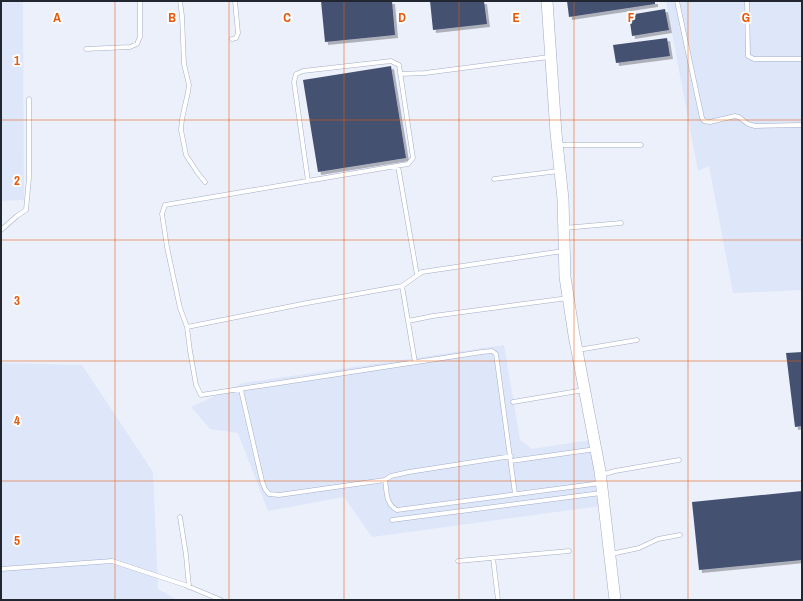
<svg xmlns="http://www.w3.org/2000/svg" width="803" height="601" viewBox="0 0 803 601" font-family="'Archivo Narrow',sans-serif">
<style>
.built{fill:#dee6fa}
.building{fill:#455171;filter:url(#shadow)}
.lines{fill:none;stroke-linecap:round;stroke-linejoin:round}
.lane-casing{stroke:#a3adc6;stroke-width:5}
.secondary-casing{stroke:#a3adc6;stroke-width:12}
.lane{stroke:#fff;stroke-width:4}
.secondary{stroke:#fff;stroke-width:11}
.grid{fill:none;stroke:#e8590c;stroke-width:1;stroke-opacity:0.55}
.grid-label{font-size:13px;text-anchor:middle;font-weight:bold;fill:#e8590c;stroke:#fdfdfd;stroke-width:4;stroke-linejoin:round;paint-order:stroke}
</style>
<defs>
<filter id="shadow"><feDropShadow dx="3" dy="3" stdDeviation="0" flood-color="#0004"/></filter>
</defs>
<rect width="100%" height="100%" fill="#ecf0fb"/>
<path class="built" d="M1,1H23L24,200L1,201Z
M666,1H802V290L733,293L709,166L698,171Z
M504,345L520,440L532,449L590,440L601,506L372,537L344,497L268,511L238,433L210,429L191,407L243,383Z
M1,363L82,365L153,472L158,589L177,600H1Z"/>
<path class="building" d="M321,1H392L395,35L325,42Z
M430,1H484L487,24L433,30Z
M567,1H655V4L569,17Z
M665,9L669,30L632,36L629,15Z
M667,38L670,56L616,63L613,45Z
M391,66L406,158L318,172L303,80Z
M802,352V426L795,427L786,353Z
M802,491V560L699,570L692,502Z"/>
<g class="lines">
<g class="lane-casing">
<path id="lane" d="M180,1L182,16L184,64L189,85L188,92L182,119L181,130L186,155L197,172L205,182
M677,1L702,118L704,121L710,122L735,116L739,117L748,124L755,126L802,125
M747,1L748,56L754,59H802
M232,39L236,38L238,33L235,1
M86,49L130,47L137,44L140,37V1
M400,74L425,73L549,57
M557,145H641
M398,166L417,275
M494,179L559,171
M308,181L294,82L296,74L303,71L391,61L399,65L413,158L408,164C327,178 246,191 165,205L162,214L167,247L180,308L187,327L190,351L196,385L201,395L482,352L492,351L496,354L515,494
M564,228L621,223
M1,230L17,216L26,210L29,178V99
M402,286L415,362
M408,321L433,316L568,298
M187,327L307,303L402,286L422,272L563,251
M578,350L637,340
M241,390L262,481L265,489L269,494L279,495L385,480L391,476L409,472L511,456
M513,402L584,390
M511,461L596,449
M601,475L615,471L679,460
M385,480C387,491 385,504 397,510L601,483
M180,517L186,555L189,587
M392,520L601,493
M611,554L639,548L658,539L680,535
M493,558L498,600
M458,561L569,551
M1,569L112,561L185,585L221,600"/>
</g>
<g class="secondary-casing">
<path id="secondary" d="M547,1L556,133L563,199L565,277L574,335L600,471L615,600"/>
</g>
<use href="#lane" class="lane"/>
<use href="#secondary" class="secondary"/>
</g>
<path class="grid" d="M115,1V600M229,1V600M344,1V600M459,1V600M574,1V600M688,1V600M1,120H802M1,240H802M1,361H802M1,481H802"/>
<g class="grid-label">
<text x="57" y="22">A</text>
<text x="172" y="22">B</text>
<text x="287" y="22">C</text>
<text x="402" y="22">D</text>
<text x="516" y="22">E</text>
<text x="631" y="22">F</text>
<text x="746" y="22">G</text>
<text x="17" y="65">1</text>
<text x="17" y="185">2</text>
<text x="17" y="305">3</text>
<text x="17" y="425">4</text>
<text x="17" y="545">5</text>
</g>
<rect width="803" height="601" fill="none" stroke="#222630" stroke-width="4"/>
</svg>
